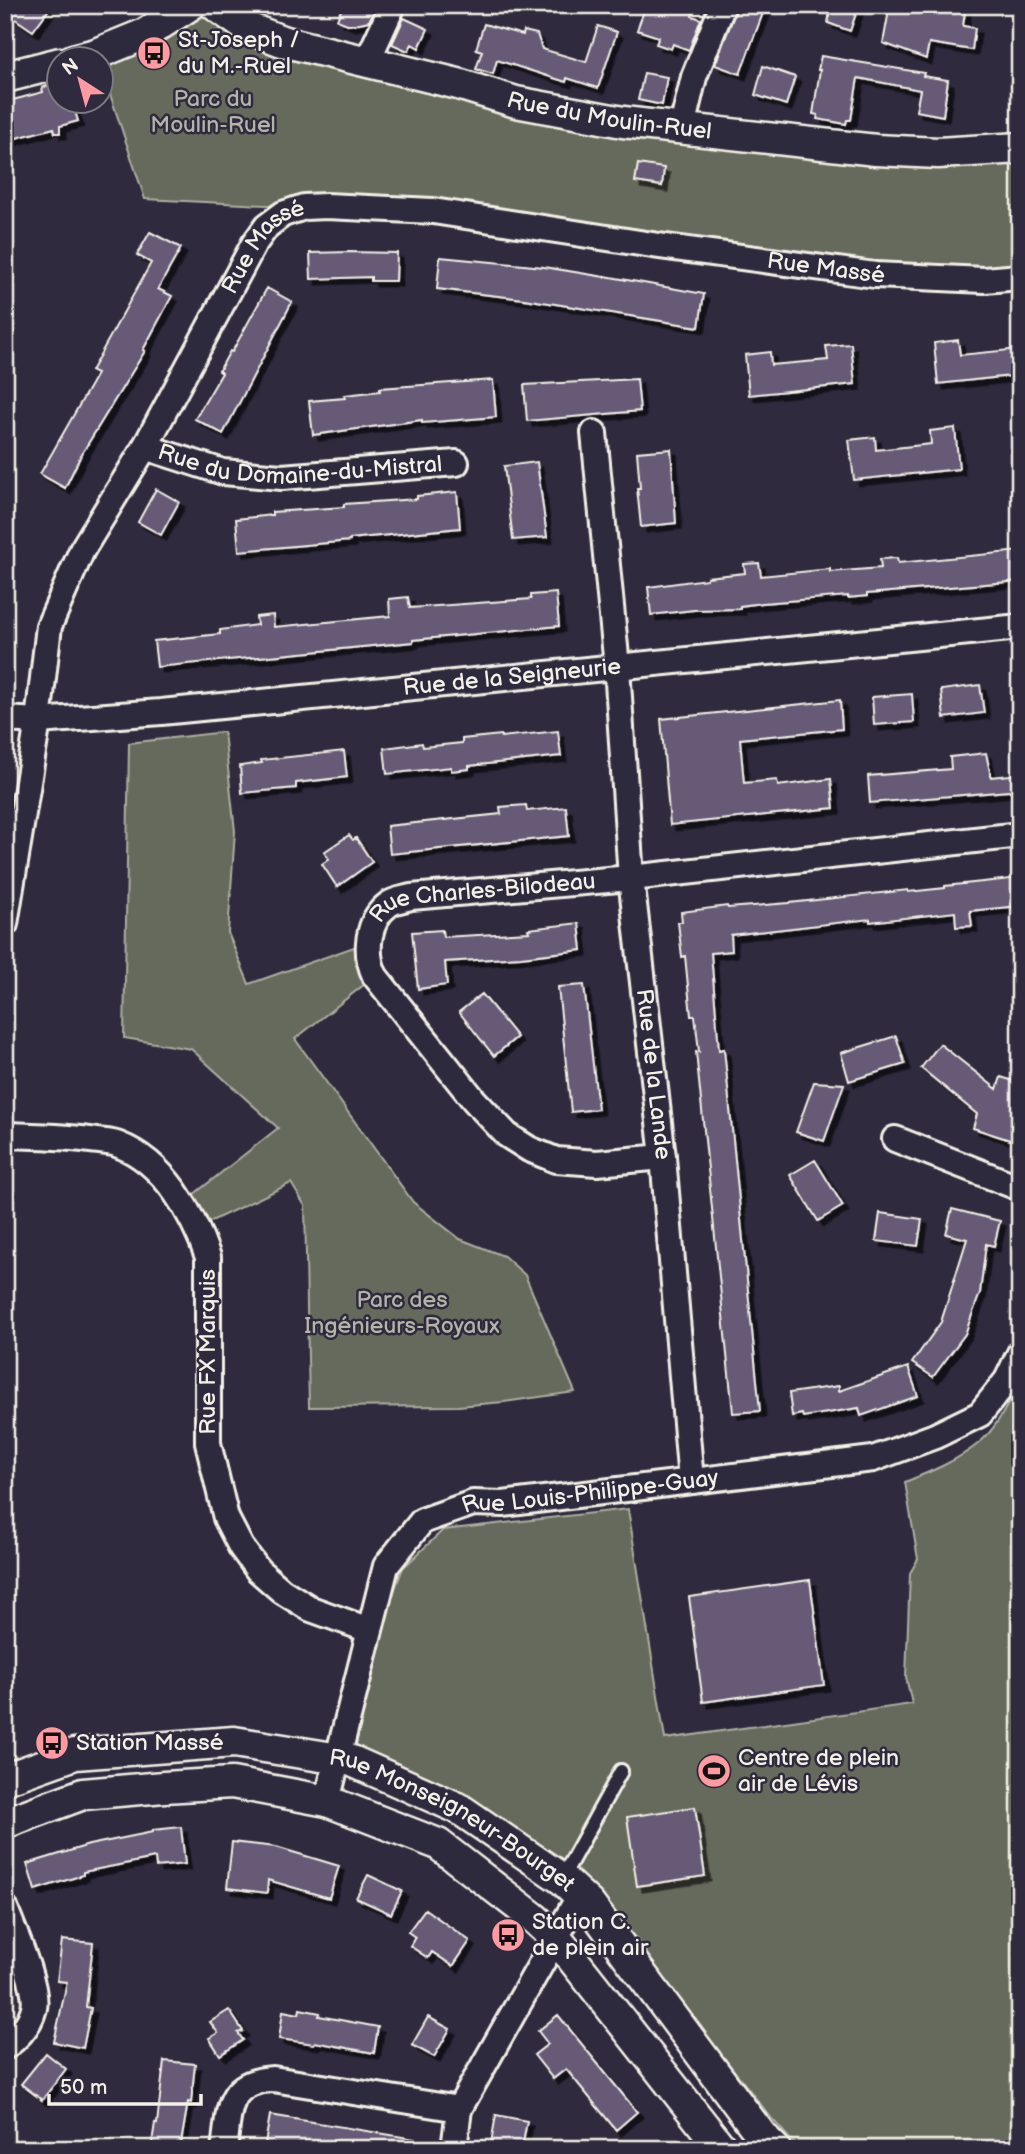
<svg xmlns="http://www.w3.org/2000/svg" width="1025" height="2154" viewBox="0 0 1025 2154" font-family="'Balsamiq Sans',sans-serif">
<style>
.green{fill:#666a5c;stroke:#adaea2;stroke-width:2}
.building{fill:#665a77;stroke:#f4f1e8;stroke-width:2;filter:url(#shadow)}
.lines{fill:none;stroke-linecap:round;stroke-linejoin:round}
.service-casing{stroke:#f4f1e8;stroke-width:18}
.minor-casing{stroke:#f4f1e8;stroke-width:30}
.tertiary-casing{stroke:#f4f1e8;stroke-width:35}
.service{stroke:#2f2a3d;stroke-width:12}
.minor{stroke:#2f2a3d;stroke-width:24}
.tertiary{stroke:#2f2a3d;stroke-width:30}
.labels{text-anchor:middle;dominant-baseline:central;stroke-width:5;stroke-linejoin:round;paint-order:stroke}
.poi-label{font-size:23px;fill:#f4f1e8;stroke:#2f2a3d;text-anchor:start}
.park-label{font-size:23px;fill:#b4b4a9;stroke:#2f2a3d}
.street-label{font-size:23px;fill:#f4f1e8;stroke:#2f2a3d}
</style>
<defs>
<filter id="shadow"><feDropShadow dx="5.5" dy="5.5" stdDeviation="0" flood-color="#0009"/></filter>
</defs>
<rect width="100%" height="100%" fill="#2f2a3d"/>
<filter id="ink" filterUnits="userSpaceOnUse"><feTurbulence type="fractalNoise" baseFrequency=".0143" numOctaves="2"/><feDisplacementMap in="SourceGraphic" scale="14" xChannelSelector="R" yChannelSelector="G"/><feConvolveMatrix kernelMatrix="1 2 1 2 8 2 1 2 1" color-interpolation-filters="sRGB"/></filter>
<g filter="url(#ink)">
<path class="green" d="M190,5L516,102L1020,148V277L304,207L145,199L102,70V60Z
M224,732L235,831L228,933L249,984L368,942L375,976L295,1039L413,1202L460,1239L504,1256L525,1275L575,1392L504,1402L458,1406L309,1407L305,1206L291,1183L197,1228L184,1202L278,1128L191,1049L124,1038L129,743Z
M1020,1383V2149H799L773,2120L619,1925L355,1750L382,1622L403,1568L443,1530L628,1509L665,1739L912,1704L906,1677L910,1573L918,1559L905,1482C930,1472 957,1461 979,1443C997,1428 1008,1403 1020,1383Z"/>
<path class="building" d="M5,5H52L33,31L5,12Z
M343,5H371L376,7L369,21L350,25L337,20Z
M646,5H696L692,16L701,19L689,50L673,44L671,49L656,44L659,37L637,30Z
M738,5H766L740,74L715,65Z
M831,5H859L850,31L828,23Z
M890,5H966L963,26L975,28L972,50L929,43L926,59L883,43Z
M404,18L428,29L419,48L412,44L408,51L392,44Z
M484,24L523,35L524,31L537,34L542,49L586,62L598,26L617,32L598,88L567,78L566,82L497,60L493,74L476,69L482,51L476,49Z
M821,56L924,73L923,76L948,80L943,116L916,111L920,90L858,78L851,120H847L846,124L817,119L818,115L813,114L820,70H818Z
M763,66L795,77L786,105L755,95Z
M644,73L667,77L662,105L638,100Z
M60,82V102H72L78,121L60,126V133H55L54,128L5,141V102L43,92L42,88Z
M638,164L664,168L662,186L635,182Z
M150,232L181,248L158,289L172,296L143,350L145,351L81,455L65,488L40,474L97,374L91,371L151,263L137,255Z
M349,252L397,253L396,281H371V277L311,279L310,253Z
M440,257L544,267L605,277V276L704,294L699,327L524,299L437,289Z
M267,288L292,302L223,434L195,419L222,373L219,371L230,351L232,352Z
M958,340L960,355L1020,349V375L938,384L934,343Z
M851,344L855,384L749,395L745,355L770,352L771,365L828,360L826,346Z
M637,379L640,411L527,421L524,385Z
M493,380L496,417L422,423V420L313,435L309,401L345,398L344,395L380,391V388Z
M955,428L959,469L854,480L849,440L875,437L876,450L931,444L930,431Z
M671,449L676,523L641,527L637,488H640L637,452Z
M537,462L547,537L513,540L504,466Z
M156,489L179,502L161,535L138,522Z
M457,492L460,528L350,539V541L239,551L236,519L272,515V512L344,507V504L417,499V496Z
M1020,551V581L867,594V596L848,598V596L763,603L740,606V609L694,610L651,615L648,587L707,579V577L745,573L744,564L759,563L761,576L830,569V572L881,568L880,559L897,558L898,563Z
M556,593L559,626L413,640V642L157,667L154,641L220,634V630L257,625L256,617L273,615L274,627L390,616L389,599L408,597L410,608L531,599V595Z
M980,685L984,713L944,718L941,690Z
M912,694L914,722L874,725L872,697Z
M840,700L842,729L740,739L744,783L777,780L778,786L831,779L834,808L670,825L661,719Z
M558,731L561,756L469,766V769L451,771V767L387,774L384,748L422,743L423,747L462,743V739L501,735V737Z
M344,751L347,777L296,783V788L242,793L240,766L262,763L261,760Z
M986,753L991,777L1020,774V790L870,803L868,776L951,769L950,757Z
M526,805L527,811L566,807L569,836L390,854L387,826L501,814L500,807Z
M349,835L353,840L356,838L372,862L337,887L322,864L329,859L324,852Z
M1020,878V906L970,911L972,926L956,927L955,912L870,922V919L731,935L732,951L711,953L719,1050L724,1049L760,1411L733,1413L696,1052H699L695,1016H691L685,956L682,957L678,922H682L681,912L727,906L728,908L789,903L908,890V892L945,888V886Z
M579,923L582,950L521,957L445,962L447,985L418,989L412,932L442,930L443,937L529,932L528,929Z
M584,985L598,1109L571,1112L558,987Z
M482,994L517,1037L494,1056L459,1012Z
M896,1036L905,1064L849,1081L841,1053Z
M940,1044L997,1089L1001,1077L1020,1083V1121L1013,1141L973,1128L977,1114L921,1068Z
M814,1082L844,1084L824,1141L796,1132Z
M815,1160L843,1206L818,1221L790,1175Z
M952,1209L1000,1221L994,1246L986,1244L980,1293L965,1334L933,1377L912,1363L941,1322L967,1239L946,1234Z
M880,1213L922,1219L918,1246L876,1241Z
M908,1367L918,1396L861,1416L859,1408L803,1417L802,1414L792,1416L789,1393L839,1386V1391Z
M810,1580L824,1685L703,1702L689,1597Z
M695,1807L705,1876L637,1886L627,1817Z
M181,1827L185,1864L156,1867L155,1858L83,1872V1875L35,1890L27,1864L89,1845L153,1832V1830Z
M232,1842L276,1847L339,1866L329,1898L268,1880L267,1893L227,1888Z
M368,1875L402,1891L391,1914L356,1898Z
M425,1909L470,1941L453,1966L432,1952L428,1958L410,1946L415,1937L408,1932Z
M62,1940L93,1943L86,2007L91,2008L83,2048L54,2042L67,1982L57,1981Z
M300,2009L320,2013L319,2016L378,2027L374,2053L315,2042L314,2044L279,2039L283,2011L299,2014Z
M229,2010L243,2031L238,2033L243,2040L220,2055L209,2038L218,2033L210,2022Z
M558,2015L637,2112L616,2130L566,2069L553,2079L534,2055L548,2044L538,2031Z
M428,2017L450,2029L434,2057L412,2045Z
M46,2053L66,2069L42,2100L21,2084Z
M164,2061L195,2064L191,2103L188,2102L180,2149H151L155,2123L157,2124Z
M270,2115L421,2140L420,2149H292L265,2144Z
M496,2115L527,2121L522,2149H490Z"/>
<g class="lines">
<g class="service-casing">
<path id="service" d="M562,1878L621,1771"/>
</g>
<g class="minor-casing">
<g id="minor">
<path d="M367,62L393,5"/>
<path d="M682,127L694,77L723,5"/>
<path id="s1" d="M594,433L617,667L631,878L663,1157L691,1481"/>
<path id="s2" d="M145,447L223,472L282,477L456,463"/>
<path id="s3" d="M5,719L38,721L161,712L1020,627"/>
<path id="s4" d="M5,924L38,721L49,626L82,550L145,447L254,244L267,226L283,214L304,207L326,206L433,211L659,246L875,275L984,280L1020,277"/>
<path d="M5,1135C36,1136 67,1136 98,1141C105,1142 113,1142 119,1145C164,1162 193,1214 208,1257V1443L226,1518L241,1547L258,1570L282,1591L311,1609L369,1630"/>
<path d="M895,1139L1020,1188"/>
<path id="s5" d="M663,1157L597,1163L556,1160L529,1149L507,1135L474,1100L375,976C364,953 367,920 389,904C395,900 404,899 411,897L631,878L1020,835"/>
<path id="s6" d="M327,1801L386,1566L422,1521L473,1503L503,1504L873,1459L935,1436L980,1414L1007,1380L1020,1353"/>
<path d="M5,1908C13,1929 39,1988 34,2008C30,2024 19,2037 5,2047"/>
<path d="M224,2149C230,2110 225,2082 273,2079L459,2109"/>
<path d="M454,2149L459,2109L580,1895"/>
</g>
</g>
<g class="tertiary-casing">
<g id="tertiary">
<path id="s7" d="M215,5L248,28L282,41L458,84L516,102L623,122L876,150L938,153L1020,148"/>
<path d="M73,60L96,54L145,34L190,5"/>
<path d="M5,77L60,63"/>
<path id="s8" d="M5,1779L75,1754L234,1742L352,1761L458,1808L562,1879L589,1904L761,2135L775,2149"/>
<path d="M5,1823L83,1794L164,1787L232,1783L327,1801L438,1844L534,1918L556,1938L722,2149"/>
</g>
</g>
<use href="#service" class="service"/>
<use href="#minor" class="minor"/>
<use href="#tertiary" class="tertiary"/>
</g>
</g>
<defs>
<g id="bus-disc" transform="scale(1.75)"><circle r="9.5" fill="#ff9aa2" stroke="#2f2a3d"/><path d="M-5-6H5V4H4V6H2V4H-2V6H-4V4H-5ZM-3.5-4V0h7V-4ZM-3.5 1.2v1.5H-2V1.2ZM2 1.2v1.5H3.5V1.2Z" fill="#111"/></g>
<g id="stadium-disc" transform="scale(1.75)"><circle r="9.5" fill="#ff9aa2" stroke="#2f2a3d"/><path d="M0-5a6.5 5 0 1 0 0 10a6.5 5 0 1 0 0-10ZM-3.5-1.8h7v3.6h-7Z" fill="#111"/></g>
</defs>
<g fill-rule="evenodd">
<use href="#bus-disc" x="154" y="53"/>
<use href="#bus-disc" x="52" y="1743"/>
<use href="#stadium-disc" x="714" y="1771"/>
<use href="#bus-disc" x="508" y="1935"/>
</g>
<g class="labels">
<g class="poi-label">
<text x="178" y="40">St-Joseph /<tspan x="178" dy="26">du M.-Ruel</tspan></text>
<text x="76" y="1743">Station Massé</text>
<text x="738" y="1758">Centre de plein<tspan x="738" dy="26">air de Lévis</tspan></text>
<text x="532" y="1922">Station C.<tspan x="532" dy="26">de plein air</tspan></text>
</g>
<g class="park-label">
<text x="213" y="99">Parc du<tspan x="213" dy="26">Moulin-Ruel</tspan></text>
<text x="402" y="1300">Parc des<tspan x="402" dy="26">Ingénieurs-Royaux</tspan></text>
</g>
<g class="street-label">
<text stroke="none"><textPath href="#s7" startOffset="413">Rue du Moulin-Ruel</textPath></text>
<text stroke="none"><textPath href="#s4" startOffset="740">Rue Massé</textPath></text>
<text stroke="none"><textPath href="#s4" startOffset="1326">Rue Massé</textPath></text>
<text stroke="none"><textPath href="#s2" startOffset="158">Rue du Domaine-du-Mistral</textPath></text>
<text stroke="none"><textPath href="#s3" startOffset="509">Rue de la Seigneurie</textPath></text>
<text stroke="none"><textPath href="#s5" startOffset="542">Rue Charles-Bilodeau</textPath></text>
<text stroke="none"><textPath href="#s1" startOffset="644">Rue de la Lande</textPath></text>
<text transform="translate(208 1352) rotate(-90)">Rue FX Marquis</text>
<text stroke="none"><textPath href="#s6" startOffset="472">Rue Louis-Philippe-Guay</textPath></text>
<text stroke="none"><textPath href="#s8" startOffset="469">Rue Monseigneur-Bourget</textPath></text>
</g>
</g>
<rect width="1025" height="2154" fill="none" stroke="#2f2a3d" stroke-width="28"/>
<rect x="14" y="14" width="997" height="2126" fill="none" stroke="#f4f1e8" stroke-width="2.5" filter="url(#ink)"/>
<g transform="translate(80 80) rotate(324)"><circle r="33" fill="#2f2a3d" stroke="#7e7a81" stroke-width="2"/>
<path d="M0-5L12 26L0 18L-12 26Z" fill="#ff9aa2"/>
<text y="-10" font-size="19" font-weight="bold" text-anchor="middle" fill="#f4f1e8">N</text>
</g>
<path d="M49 2094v10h152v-10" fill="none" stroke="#f4f1e8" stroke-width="3.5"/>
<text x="60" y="2094" font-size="21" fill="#f4f1e8" stroke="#2f2a3d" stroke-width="5" paint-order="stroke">50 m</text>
</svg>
